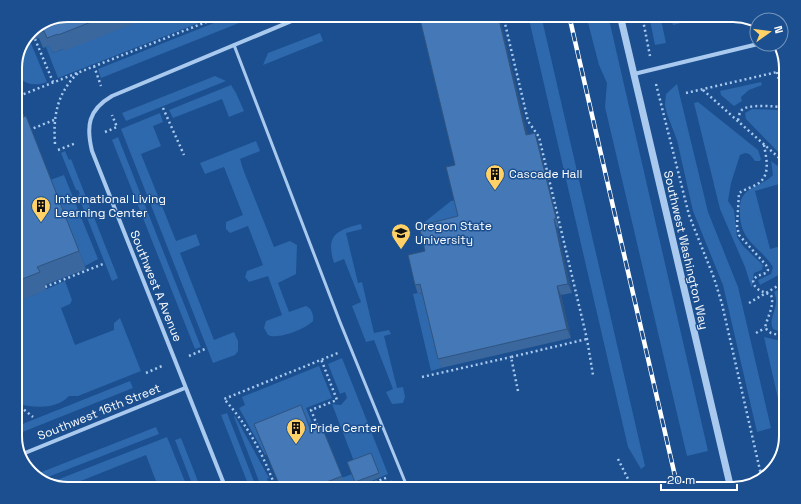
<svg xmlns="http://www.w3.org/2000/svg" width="801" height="504" viewBox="0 0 801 504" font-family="'Space Grotesk',sans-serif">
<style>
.green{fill:#2e69ad}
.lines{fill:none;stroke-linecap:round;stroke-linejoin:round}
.path{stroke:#a9c9ee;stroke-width:2.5;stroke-dasharray:2 3;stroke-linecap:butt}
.service{stroke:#a9c9ee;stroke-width:3}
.minor{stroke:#a9c9ee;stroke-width:4}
.tertiary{stroke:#a9c9ee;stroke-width:7}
.rail-casing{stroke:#fff;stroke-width:4.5}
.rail{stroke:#1b4f8f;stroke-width:3;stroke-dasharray:9;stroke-linecap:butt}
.wall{fill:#3a679d}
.shaded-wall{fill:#305480}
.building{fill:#4478b7;stroke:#305480}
.labels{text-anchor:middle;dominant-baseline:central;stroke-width:3;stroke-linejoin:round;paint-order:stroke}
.poi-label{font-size:12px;fill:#fff;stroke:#1b4f8f;text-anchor:start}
.street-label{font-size:12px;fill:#fff;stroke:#1b4f8f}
.rim{fill:none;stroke:#fff;stroke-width:2}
</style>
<rect width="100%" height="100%" fill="#1b4f8f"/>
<path class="green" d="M148,15L149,18L156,15H219L58,78L46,47L49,46L53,53L133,23V22Z
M234,15H259L101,78L98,69Z
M528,15H541L645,466L641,469L628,447Z
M586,15H608L708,451L687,456L605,107L607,83L599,65Z
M649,15H660L666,43L655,45Z
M670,15H715L673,25Z
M320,33L323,41L263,65L268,53Z
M26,40L27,42L30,41L47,82C34,87 23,84 15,73V65Z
M215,76L226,81L126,121L122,113Z
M761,82L762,85L749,90L741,97L742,101L734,106L721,95L720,91Z
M677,84L708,212L738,287L771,428L757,432L723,285L693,211L677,140L667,114L665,105L666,94Z
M231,85L236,93L244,111L229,117L222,99L173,118L169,110Z
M15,94L27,123L15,128Z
M698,102L758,150L761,159L760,161H755C750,154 748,151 740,155L731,183L728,201L734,210L737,237L743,246L763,265L762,270L754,273L752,287L751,286L745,267L720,209L694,103Z
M752,109L780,110L786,133V160L746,119L745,113Z
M160,113L163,122L153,126L161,146L141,154L176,241L196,234L200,245L180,253L214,340L234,332L238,341V351L235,355L213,363L121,129Z
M118,137L201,347L195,349L112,140Z
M256,141L260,151L240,159L243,169L274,247L290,241L297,245L296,274L278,283L289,312L306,306C312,309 314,315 313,321C306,329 277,340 268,335L264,328L266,321L282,315L268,276L249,282L245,277L247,271L263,265L248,226L230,233L226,229V222L243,215L224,167L205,174L200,163Z
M65,151L69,160L71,159L118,278L112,281L78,195L80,194L78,190H76L61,153Z
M771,161L786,172V182L755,191L770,249L785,245L786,271L760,285L758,280L771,274L773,267C760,246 739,242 740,211C740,206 740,200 743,196C749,186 765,184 773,175Z
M64,175L98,259L85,266L50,180Z
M455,200L461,226L424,235L421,225L451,201Z
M361,224L362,229L346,233L358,283L362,282L374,333L389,330L391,334L384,336L397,388L403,387L405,397L403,403L392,404L386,392L393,389L374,340L366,342L352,306L361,302L344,259L334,263C325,235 337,230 361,224Z
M65,281L72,300L70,304L61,308L75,345L114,330V323L120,318L141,371L78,396H69C56,410 33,408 15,403V303Z
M786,285V334L773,329C767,318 781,307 774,292Z
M418,293V294L424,293L441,368L431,371L413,294Z
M764,337L786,342V429H785Z
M342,358L388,474L381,477L355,464L332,404L341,405L347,398L345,392L340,394L328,364Z
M319,366L332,398L306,408L317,435L256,428L267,455H265L239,408L245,405L242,397Z
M130,381L133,388L15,435V427Z
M227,413L257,489H250L221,415Z
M235,416L269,478L267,479L270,489H262L234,417Z
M156,427L159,434L40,480L34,475Z
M167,437L188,489H159L146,455L63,488L49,483Z
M181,438L201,489H194L175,440Z
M352,474L358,489H323L330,486L328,483Z
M392,480L396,489H370Z"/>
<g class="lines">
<path class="path" d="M503,15L528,121L539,137L587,339L593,375
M642,15L650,56
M35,39L53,82
M94,66L101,86
M777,72L786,111
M656,84L689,215L714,278L722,304L762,479
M703,90L786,164
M686,93L786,70
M19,96L224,15
M163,108L184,155
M738,120C739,118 739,113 741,111C746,103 776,107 785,107
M29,130L54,120
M105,132L117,127L112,115
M55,144C53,116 57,93 78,73
M764,145C766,157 771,174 759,183C753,187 745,189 739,193L737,226L739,235L766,265L768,270L766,273L757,276L753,280C754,291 763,291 771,295C775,306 767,317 765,328L771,333L786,337
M58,150L76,143
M45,287L103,264
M749,303L786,281
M756,333L765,328
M189,356L205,349
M146,373L162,366
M422,377L511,357
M518,391L511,357L587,339
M15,406L22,408L33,417
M319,430L311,410L337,400L321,359
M618,459L631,485
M361,488L388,477
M276,489C264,456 248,425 224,399L338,353"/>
<path class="service" d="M234,45L340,322L408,489"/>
<path class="minor" d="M634,74L758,44
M20,455L185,388
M226,489L92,151C86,126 88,110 112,96L306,15"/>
<path class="tertiary" d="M620,15L731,489"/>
<g class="rail-casing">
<path id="rail" d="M569,15L678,489"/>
</g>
<use href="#rail" class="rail"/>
</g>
<path class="wall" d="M68,15H155L64,51L63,49L53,53L49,46L43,48L39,38L27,42L26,40L31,30Z
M419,15H499L527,135L538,142L559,227L557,228L572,293L561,295L571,338L441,368L438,359L422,293L418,294L415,285L425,251L458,216L455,165Z
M15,111L18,119L79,251L86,269L45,285L46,290L15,303Z
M322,427L344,481L323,489H281L311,431Z
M371,453L381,477L357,487L347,462Z"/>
<path class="shaded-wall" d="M498,15H499L530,144L526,135Z
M535,133L538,142L559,227L556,218Z
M554,219L557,228L572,293L568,284Z
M557,286L561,295L571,338L567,329Z"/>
<path class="building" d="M68,15H109L58,35V34L47,38L44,31L38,33L36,28Z
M419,15H498L526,135L535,133L556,218L554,219L568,284L557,286L567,329L438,359L420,284L415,285L408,255L425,251L419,226L458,216L446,167L455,165Z
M15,111L18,119L26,116L79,251L37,267L40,272L15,282Z
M301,405L311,431L322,427L342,476L309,489H281L254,424Z
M371,453L379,473L355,482L347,462Z"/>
<defs>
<g id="building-pin" transform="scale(1)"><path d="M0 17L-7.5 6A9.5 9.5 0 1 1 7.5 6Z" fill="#ffd166" stroke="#1b4f8f"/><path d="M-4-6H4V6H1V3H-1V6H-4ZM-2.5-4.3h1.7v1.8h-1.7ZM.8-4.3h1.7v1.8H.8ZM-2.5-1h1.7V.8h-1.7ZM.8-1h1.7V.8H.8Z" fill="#111"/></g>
<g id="university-pin" transform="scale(1)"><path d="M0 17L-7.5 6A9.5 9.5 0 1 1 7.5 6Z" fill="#ffd166" stroke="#1b4f8f"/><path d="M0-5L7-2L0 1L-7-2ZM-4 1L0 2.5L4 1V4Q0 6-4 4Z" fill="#111"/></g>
</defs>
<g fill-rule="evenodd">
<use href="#building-pin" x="495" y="174"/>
<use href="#building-pin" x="41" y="206"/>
<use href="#university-pin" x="401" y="233"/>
<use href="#building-pin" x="296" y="428"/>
</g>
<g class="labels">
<g class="poi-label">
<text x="509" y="174">Cascade Hall</text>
<text x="55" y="199">International Living<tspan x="55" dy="14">Learning Center</tspan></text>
<text x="415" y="226">Oregon State<tspan x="415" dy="14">University</tspan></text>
<text x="310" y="428">Pride Center</text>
</g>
<g class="street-label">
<text transform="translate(686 250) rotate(77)">Southwest Washington Way</text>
<text transform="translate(156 286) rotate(68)">Southwest A Avenue</text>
<text transform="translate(99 412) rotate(-22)">Southwest 16th Street</text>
</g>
</g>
<path d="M0 0H801V504H0ZM68 22H733A46 46 0 0 1 779 68V436A46 46 0 0 1 733 482H68A46 46 0 0 1 22 436V68A46 46 0 0 1 68 22Z" fill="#1b4f8f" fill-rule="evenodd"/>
<path class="rim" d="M68 22H733A46 46 0 0 1 779 68V436A46 46 0 0 1 733 482H68A46 46 0 0 1 22 436V68A46 46 0 0 1 68 22Z"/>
<g transform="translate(769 32) rotate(76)"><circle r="19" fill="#1b4f8f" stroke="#7695bc"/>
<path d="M0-3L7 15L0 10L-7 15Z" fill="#ffd166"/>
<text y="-6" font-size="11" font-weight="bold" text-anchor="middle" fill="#ffffff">N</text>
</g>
<path d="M661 484v6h76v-6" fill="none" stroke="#ffffff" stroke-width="2"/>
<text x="667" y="484" font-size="12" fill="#ffffff" stroke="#1b4f8f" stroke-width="3" paint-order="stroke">20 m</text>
</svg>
